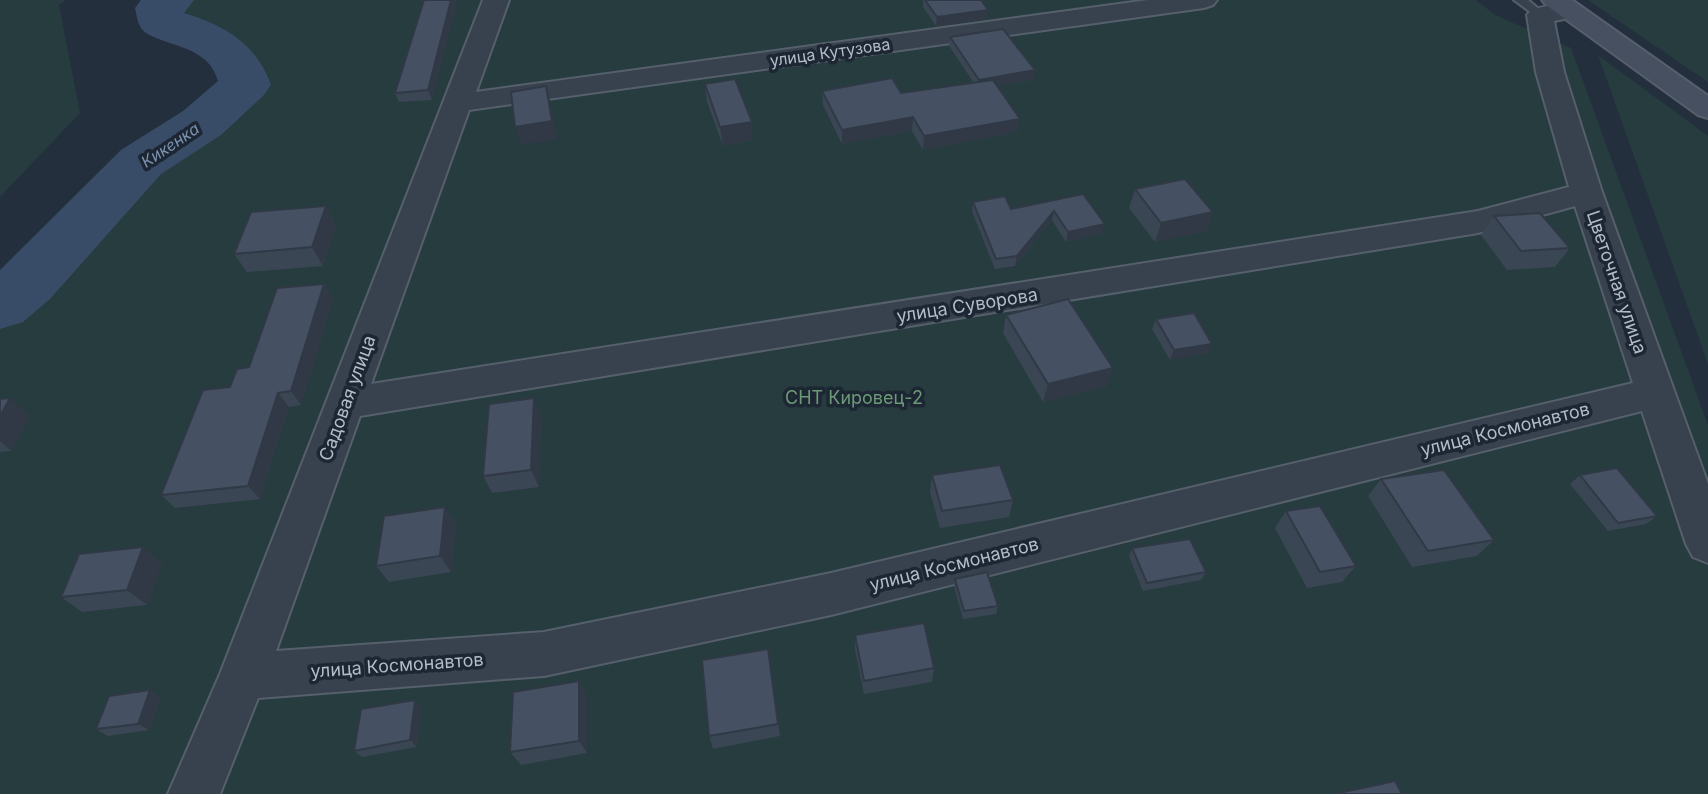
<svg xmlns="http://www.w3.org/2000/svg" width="1708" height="794" viewBox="0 0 1708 794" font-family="Inter,sans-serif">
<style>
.green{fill:#263c3f}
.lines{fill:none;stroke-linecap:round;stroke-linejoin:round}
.river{fill:#394c67;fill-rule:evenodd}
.service-casing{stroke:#565f6c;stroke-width:4}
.minor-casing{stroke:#565f6c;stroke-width:4}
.secondary-casing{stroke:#565f6c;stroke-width:4}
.service{fill:#38414e;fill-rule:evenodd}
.minor{fill:#38414e;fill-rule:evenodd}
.secondary{fill:#465061;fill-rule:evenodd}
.wall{fill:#3b4654}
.shaded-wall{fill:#303945}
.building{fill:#455162;stroke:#303945;stroke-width:2}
.labels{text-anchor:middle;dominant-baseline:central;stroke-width:7;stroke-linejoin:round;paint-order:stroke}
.far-street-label{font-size:16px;fill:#b4bcc9;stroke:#1d2633}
.far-water-label{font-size:16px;font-style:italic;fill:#7c92b1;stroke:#1d2633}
.street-label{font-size:18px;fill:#b4bcc9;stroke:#1d2633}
.park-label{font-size:18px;fill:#6b9a76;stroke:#1d2633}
</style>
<rect width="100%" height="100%" fill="#242f3e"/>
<path class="green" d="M0,0H66L59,5L80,113L0,197Z
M168,0H1476L1495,15L1571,48L1708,425V794H0V305L27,283L141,162L202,123L245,85C239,48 194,31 162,22L159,8Z
M1588,0H1708V82Z
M1598,55L1708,136V364Z"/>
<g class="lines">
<path class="river" d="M141,0H194L184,13C224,25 257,44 271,85L263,96L221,135L161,174L50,299L23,322L0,329V270L121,150L183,111L218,81C208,46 172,48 146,33C138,28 137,17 135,8Z"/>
<g class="service-casing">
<path id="service" d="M1514,0H1528L1546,15L1540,19Z"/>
</g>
<g class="minor-casing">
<path id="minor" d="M483,0H509L476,92L1148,0H1217L1213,5L1204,8L469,110L371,384L1478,211L1569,187L1536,72L1527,15L1531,10C1546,6 1564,2 1579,6L1583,11L1579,16L1554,21L1564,72L1602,192L1708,484V563L1693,557L1686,544L1642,411L831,615L544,676L258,698L220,794H168L220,674ZM1575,206L1633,383L831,573L544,632L276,651L360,416L1478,233Z"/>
</g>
<g class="secondary-casing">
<path id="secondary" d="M1542,0H1572L1708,96V118L1698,115L1546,5Z"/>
</g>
<use href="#service" class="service"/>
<use href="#minor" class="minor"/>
<use href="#secondary" class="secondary"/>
</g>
<path class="wall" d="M923,0H981L987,19L936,26L923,7Z
M457,1L432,100L399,102L395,93Z
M950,37L1033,80L997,86L1018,132L923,150L912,131L842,144L823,105L822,91L901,93L974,83L949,46Z
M705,84L753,140L723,146L707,102Z
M1135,189L1213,212L1206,231L1155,242L1129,208Z
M1083,194L1102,234L1066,242L1052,220L1015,266L995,269L972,212L973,202L1011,209Z
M326,206L336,225L323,266L247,272L234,254Z
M1494,216L1570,248L1555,267L1507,270L1481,235Z
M324,284L333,299L301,405L289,407L260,499L175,508L161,495L230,387L249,367Z
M1006,315L1107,386L1043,402L1003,333Z
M1156,319L1208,353L1170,360L1152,329Z
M0,399L30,416L11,451L0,452Z
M541,416L539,487L492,493L483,476Z
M932,475L1013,500L1009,517L940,528L930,492Z
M1580,475L1657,516L1646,524L1608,531L1570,484Z
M1381,479L1494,540L1477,556L1412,567L1368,496Z
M1286,511L1356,566L1342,582L1307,588L1275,528Z
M456,523L451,572L389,582L376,566Z
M1132,548L1206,572L1201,580L1143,591L1129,556Z
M162,563L147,605L82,612L61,597Z
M955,579L998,606L996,614L963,619L954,587Z
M855,635L934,668L932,682L864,694L855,649Z
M768,649L780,736L713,749L709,736Z
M579,681L587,695V753L521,765L510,752Z
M161,697L149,730L108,736L96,729Z
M415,700L421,707L417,747L362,757L354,751Z"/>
<path class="shaded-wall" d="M451,0H456L457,1L432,100L428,90Z
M988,10L987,19L936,26L937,17Z
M1035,70L1033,80L978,89L979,80Z
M546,86L551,105L557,140L521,145L515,127Z
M913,117L912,131L842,144V130Z
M1020,119L1018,132L923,150L924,136Z
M752,122L753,140L723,146L720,127Z
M326,206L336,225L323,266L312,247Z
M1054,211L1052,220L1015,266L1017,256Z
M1213,212L1206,231L1155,242L1161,223Z
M1105,224L1102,234L1066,242L1068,232Z
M324,284L333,299L301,405L291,391Z
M1212,344L1208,353L1170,360L1174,350Z
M1113,368L1107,386L1043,402L1048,384Z
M278,393L289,407L260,499L248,486Z
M10,398L30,416L11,451L0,441V416Z
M534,398L541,416L539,487L531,470Z
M445,507L456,523L451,572L440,556Z
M143,547L162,563L147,605L127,590Z
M579,681L587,695V753L579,741Z
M150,690L161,697L149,730L138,724Z
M415,700L421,707L417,747L410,740Z"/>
<path class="building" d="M424,0H451L428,90L395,93Z
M925,0H981L988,10L937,17Z
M1003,29L1035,70L979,80L950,37Z
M892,78L901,93L993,80L1020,119L924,136L913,117L842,130L822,91Z
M735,79L752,122L720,127L705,84Z
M546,86L552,121L515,127L511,92Z
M1185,179L1213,212L1161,223L1135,189Z
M1083,194L1105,224L1068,232L1054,211L1017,256L996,259L973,202L1005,196L1011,209Z
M326,206L312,247L234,254L251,212Z
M1540,213L1570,248L1521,251L1494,216Z
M324,284L291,391L278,393L248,486L161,495L203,390L230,387L237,369L249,367L277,288Z
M1068,299L1113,368L1048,384L1006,315Z
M1194,313L1212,344L1174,350L1156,319Z
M10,398L0,416V399Z
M534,398L531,470L483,476L489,404Z
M1000,465L1013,500L942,511L932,475Z
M1617,468L1657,516L1618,523L1580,475Z
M1444,470L1494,540L1428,551L1381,479Z
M1320,506L1356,566L1320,572L1286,511Z
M445,507L440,556L376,566L384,516Z
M1190,539L1206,572L1147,583L1132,548Z
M143,547L127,590L61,597L79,554Z
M987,572L998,606L964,611L955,579Z
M924,623L934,668L864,681L855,635Z
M768,649L778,724L709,736L702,660Z
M579,681V741L510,752L513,692Z
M150,690L138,724L96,729L109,696Z
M415,700L410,740L354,751L361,709Z
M1395,781L1402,794H1339V793Z"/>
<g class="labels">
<g class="far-street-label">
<text transform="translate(830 52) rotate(-8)">улица Кутузова</text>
</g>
<g class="far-water-label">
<text transform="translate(170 145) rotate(-34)">Кикенка</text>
</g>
<g class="street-label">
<text transform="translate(1617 282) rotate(71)">Цветочная улица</text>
<text transform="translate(967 305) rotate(-9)">улица Суворова</text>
<text transform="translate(347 398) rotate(-70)">Садовая улица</text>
<text transform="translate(1505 429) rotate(-14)">улица Космонавтов</text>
<text transform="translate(954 564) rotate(-14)">улица Космонавтов</text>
<text transform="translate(397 665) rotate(-4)">улица Космонавтов</text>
</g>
<g class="park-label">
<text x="854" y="397">СНТ Кировец-2</text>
</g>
</g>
</svg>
